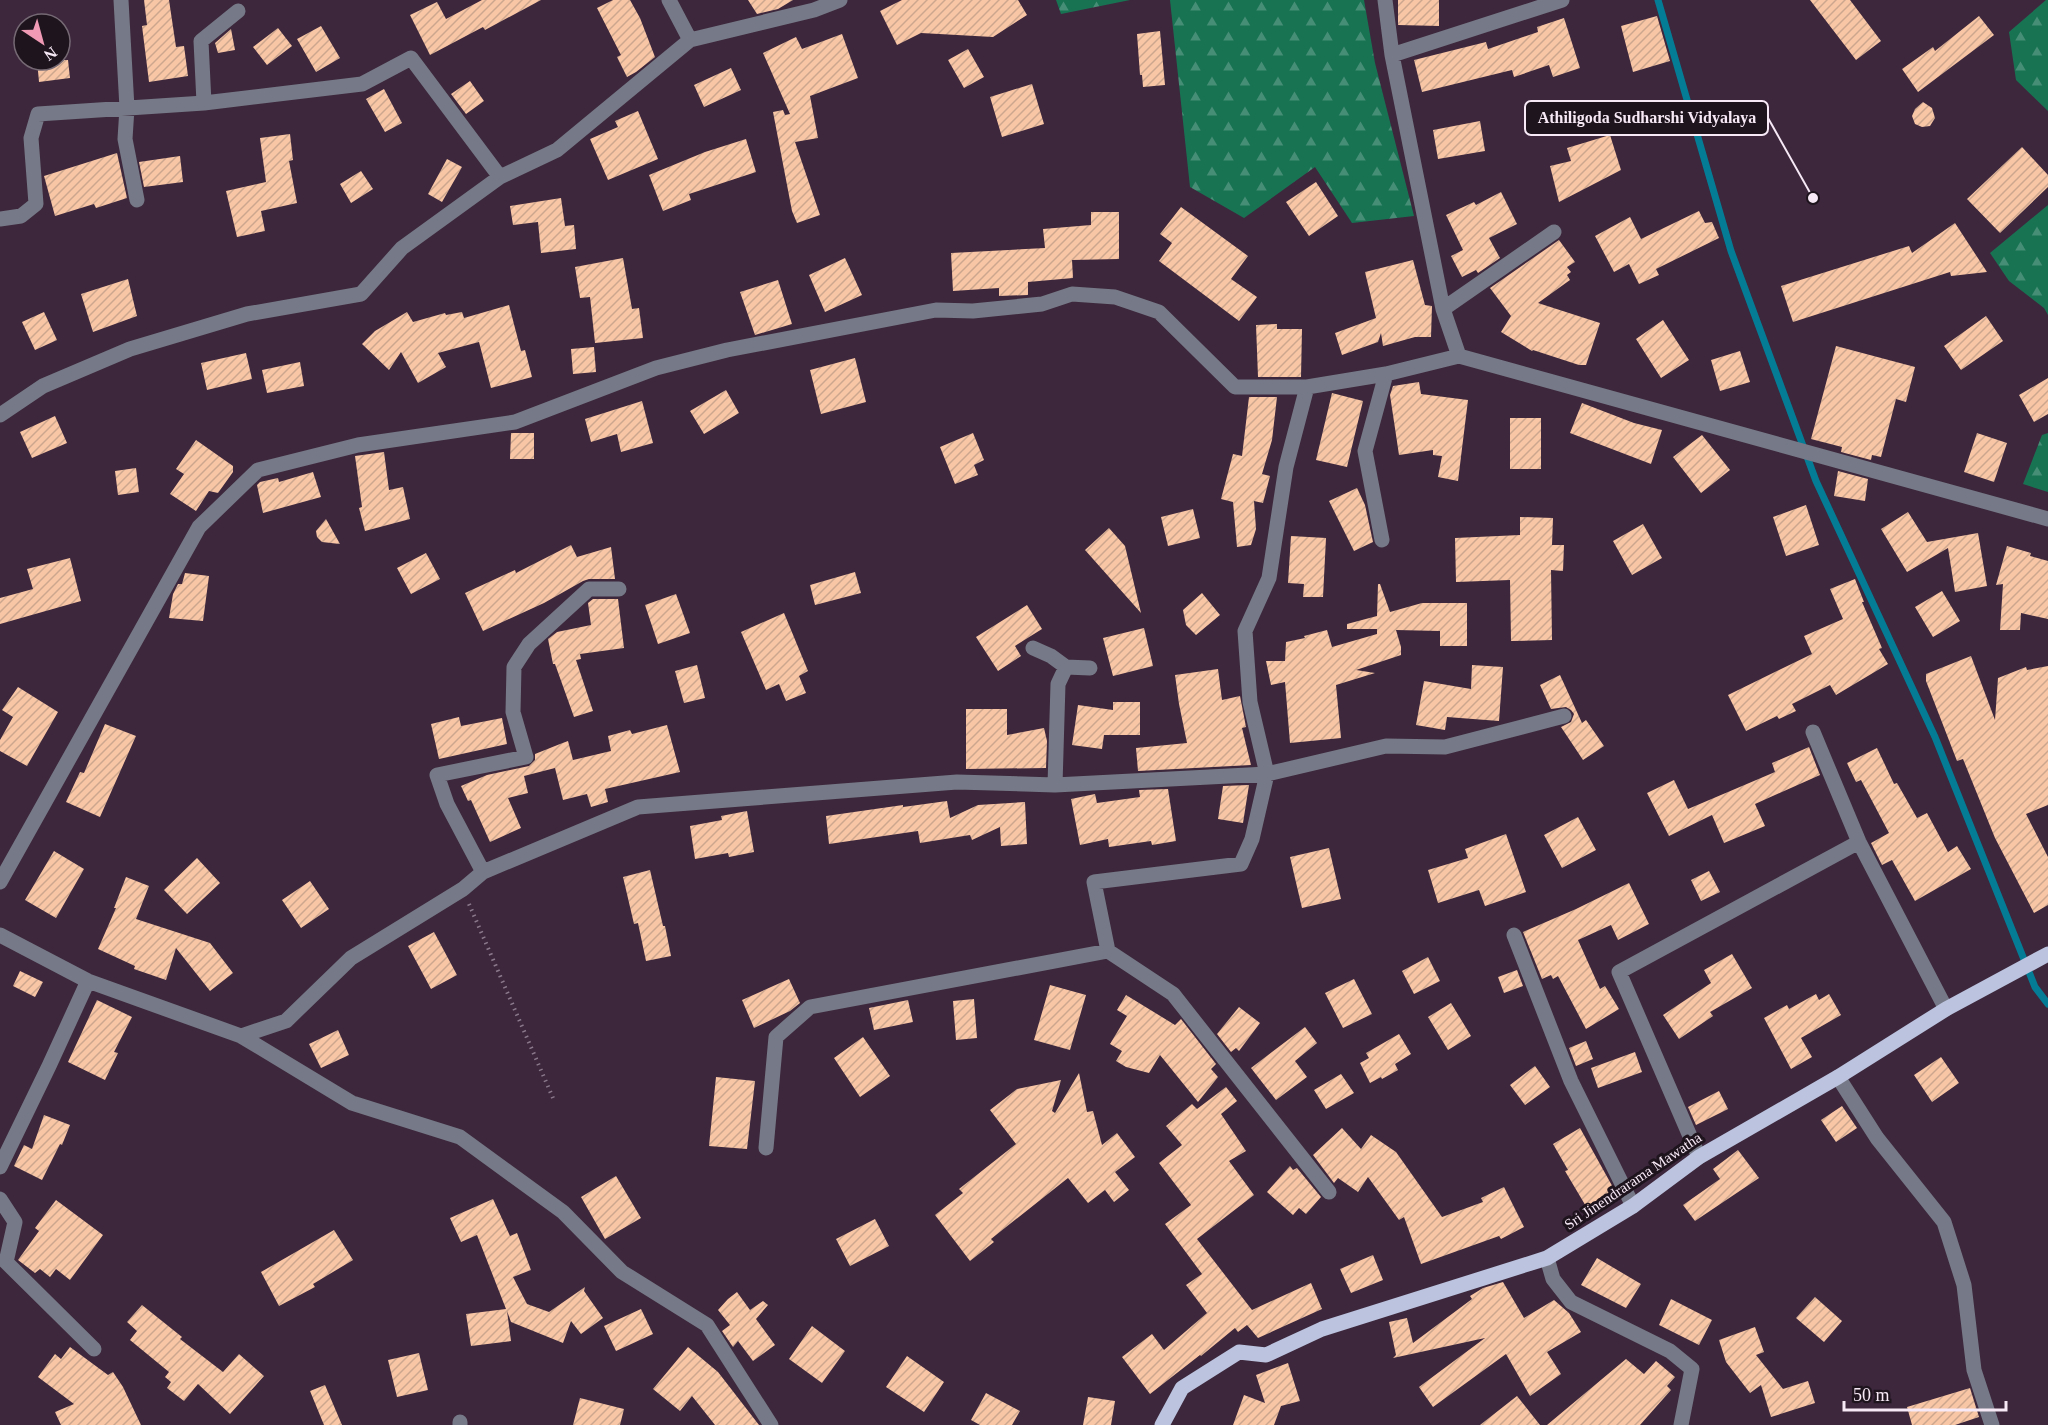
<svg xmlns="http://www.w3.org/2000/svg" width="2048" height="1425" viewBox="0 0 2048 1425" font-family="Georgia,serif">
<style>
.forest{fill:url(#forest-firs)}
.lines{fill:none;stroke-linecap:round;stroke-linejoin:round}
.stream{stroke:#057c95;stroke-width:7}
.building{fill:url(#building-hatch)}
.path{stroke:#8b798b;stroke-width:4;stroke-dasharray:1.5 4.5;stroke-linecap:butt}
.minor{stroke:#767987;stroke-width:15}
.major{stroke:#bbc3de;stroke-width:15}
.labels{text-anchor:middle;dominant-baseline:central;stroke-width:6;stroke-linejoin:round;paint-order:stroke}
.street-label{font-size:15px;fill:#f7e9f6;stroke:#1e141d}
.leader{fill:none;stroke:#f7e9f6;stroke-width:2}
.callout-dot{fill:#f7e9f6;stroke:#1e141d;stroke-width:2}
.callout{fill:#1e141d;stroke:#f7e9f6;stroke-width:2}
.callout-label{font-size:16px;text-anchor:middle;font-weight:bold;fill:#f7e9f6}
</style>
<defs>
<pattern id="forest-firs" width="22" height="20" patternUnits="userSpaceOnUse" patternTransform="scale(1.5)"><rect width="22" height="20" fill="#187353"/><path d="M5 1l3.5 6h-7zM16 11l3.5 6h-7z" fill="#468e75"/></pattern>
<pattern id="building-hatch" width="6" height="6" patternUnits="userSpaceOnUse" patternTransform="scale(1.5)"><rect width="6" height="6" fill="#f9c6a5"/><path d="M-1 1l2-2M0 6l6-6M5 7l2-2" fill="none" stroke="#cda68e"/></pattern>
</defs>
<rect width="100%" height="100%" fill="#3c273c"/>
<path class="forest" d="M1056,0H1130L1061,14Z
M1170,0H1364L1375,63L1414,216L1352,223L1315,167L1244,218L1190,187Z
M2046,0H2048V111L2016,80L2009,32Z
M2048,205V315L2044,308L2009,281L1990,253Z
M2048,433V492L2023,484L2042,435Z"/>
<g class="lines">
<path class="stream" d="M1658,0L1731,251L1816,481L1935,737L2035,987L2048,1004"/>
</g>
<path class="building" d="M144,0H169L176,47L184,46L188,76L149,82L142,26L147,25Z
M482,0H541L485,30L483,27L430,55L410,15L437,2L446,19Z
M613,0H630L640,18L655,57L636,72L627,77L617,57L621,55L597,8Z
M748,0H793L778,9L757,14Z
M902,0H1018L1027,15L993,37L921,33L897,45L880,11Z
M1398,0H1439V26L1398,25Z
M1810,0H1850L1881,41L1856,60Z
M1657,16L1670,61L1633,72L1621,26Z
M1979,16L1994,35L1918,92L1902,69L1933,47L1935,51Z
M1564,18L1580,68L1553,77L1549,65L1514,77L1512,70L1422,92L1414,60L1486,42L1488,49L1538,32L1537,27Z
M321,26L340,58L316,72L297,39Z
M278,28L292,46L267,65L253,47Z
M231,29L235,50L218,53L215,43Z
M1160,31L1165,85L1143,87L1142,75H1140L1137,34Z
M842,34L858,78L810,96L818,138L795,142L820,215L797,223L792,211L773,112L783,110L785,115L790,114L763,53L796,37L802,49Z
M968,49L984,77L964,88L948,60Z
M37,60H68L70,78L39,82Z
M731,68L741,90L704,107L694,85Z
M470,81L484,101L466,114L451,94Z
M1032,84L1044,124L1002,137L990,97Z
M384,89L402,123L385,132L366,99Z
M1923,102L1932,108L1935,118L1930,126L1922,127L1915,124L1912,116L1915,109Z
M638,111L658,159L608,180L590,139L618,127L615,121Z
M1480,121L1485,151L1438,159L1433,130Z
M290,134L293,160L289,161L297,203L261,211L265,231L237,237L226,191L266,182L260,138Z
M1610,135L1621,170L1559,202L1550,166L1571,161L1567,148Z
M746,139L756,172L689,194L691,200L663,211L649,175L705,152Z
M2022,147L2048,175V187L2000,233L1967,199Z
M117,153L127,198L96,208L94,204L55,216L44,176Z
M180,156L183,182L144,187L139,162Z
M447,159L462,167L442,202L428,194Z
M361,171L373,189L351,203L340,184Z
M1316,182L1338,216L1309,236L1286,202Z
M1501,192L1517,224L1489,238L1500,258L1478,273L1476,270L1462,277L1451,256L1463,250L1446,215L1474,202L1476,205Z
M561,198L565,226L574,225L576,249L541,253L538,222L513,225L510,206Z
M1181,207L1248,256L1231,279L1257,297L1239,321L1159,261L1172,243L1160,234Z
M1699,211L1705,223L1712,222L1719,238L1656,269L1659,275L1639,284L1629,264L1614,272L1595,236L1630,217L1641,239Z
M1091,212H1119V259L1072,260L1073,278L1028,282V295L999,296V288L953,291L951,253L1045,248L1043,229L1091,225Z
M1955,223L1987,272L1951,276L1950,272L1793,322L1781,286L1909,246L1912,253Z
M1559,240L1575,262L1567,267L1571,272L1567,275L1570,280L1538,303L1600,323L1586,365H1579L1533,350L1532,351L1501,332L1511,316L1490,288Z
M623,258L632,309L639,308L643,338L595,343L590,297L580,298L575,267Z
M845,258L862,295L825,312L809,275Z
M1413,260L1425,305L1432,306L1431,337H1415L1383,346L1381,333L1378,342L1342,355L1335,333L1376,318L1365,272Z
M128,279L137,316L93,332L81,294Z
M778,280L792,324L755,335L740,292Z
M509,305L521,351L525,350L532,377L491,388L479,342L438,353L446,367L418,383L401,352L389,370L362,344L375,331L407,312L413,322L445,313L446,315L462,312L464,318Z
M44,312L57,340L35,350L22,322Z
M1986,316L2003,341L1961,370L1944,346Z
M1663,320L1689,360L1661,378L1636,339Z
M1277,324V329H1302L1301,377H1258L1256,325Z
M1836,346L1915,367L1906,402L1896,399L1881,457L1872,455L1871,460L1841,452L1842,447L1811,439Z
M594,347L596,372L573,374L571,349Z
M1740,351L1750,382L1720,391L1711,360Z
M246,353L252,379L207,390L201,363Z
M855,358L866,402L821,414L810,370Z
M300,362L304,386L267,393L262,370Z
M2048,378V414L2034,422L2019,395Z
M1419,382L1421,394L1468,400L1458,481L1438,477L1442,456L1433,455V450L1399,455L1390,395L1393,386Z
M726,390L739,413L704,434L690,411Z
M1332,393L1363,401L1347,467L1316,460Z
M1249,397H1277L1272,440L1262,474L1270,476L1263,503L1254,501L1256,529L1251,545L1237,547L1233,502L1221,499L1233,454L1242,456Z
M642,401L653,443L621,452L617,434L591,442L585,419Z
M1582,403L1634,423L1662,430L1651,464L1570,433Z
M55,416L67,443L32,458L20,432Z
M1510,418H1541V469H1510Z
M511,433H534V459H510Z
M973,433L984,460L974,465L978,475L955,484L940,447Z
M1977,433L2007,443L1994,482L1964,472Z
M1702,435L1730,470L1701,493L1673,457Z
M196,440L233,466V472L218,493L209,491L196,511L170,494L184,474L176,469Z
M384,452L389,490L403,487L410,519L365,531L359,508L362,507L355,456Z
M136,468L139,492L118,495L115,471Z
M1838,471L1868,479L1865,501L1834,496Z
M313,472L321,497L263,513L257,485L260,482L278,478L279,482Z
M1357,488L1365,505L1373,542L1354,551L1329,501Z
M1806,505L1819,545L1786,556L1773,517Z
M1193,509L1200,538L1168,546L1161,517Z
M1908,512L1927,542L1978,533L1987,586L1955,592L1948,548L1907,572L1881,529Z
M1520,517L1553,518L1552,545H1564L1563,571L1551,570L1552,640L1511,641L1510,580L1456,582L1455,538L1520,535Z
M326,519L340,544L322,542L317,537L316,531Z
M1643,524L1662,558L1632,575L1613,541Z
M1109,528L1125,546L1141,613L1085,550Z
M1291,536L1326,538L1323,597H1303L1304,584L1288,583Z
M571,545L577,557L611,547L615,579H589L583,581L544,603L483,631L465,593L515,570L516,573Z
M2007,546L2031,553L2030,556L2048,561V619L2021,613L2020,630H2000L2003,584L1996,585Z
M426,553L440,579L411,594L397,568Z
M70,558L81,601L0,624V598L33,589L27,569Z
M855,572L861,593L815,605L810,585Z
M185,573L209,576L203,621L169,618L173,594L178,584H182Z
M1855,579L1864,602H1862L1882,648L1879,649L1888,664L1836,695L1830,685L1792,704L1796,711L1779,719L1777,716L1746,731L1728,695L1812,654L1804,636L1843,619L1830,589Z
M1378,584H1380L1390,612L1422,603H1467V646H1440V631L1396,630L1401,647V655L1356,670L1375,673L1336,685L1341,738L1290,743L1285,682L1271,685L1266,661H1285L1286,642L1305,638L1304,636L1327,630L1332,647L1377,634V629H1347V624L1377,616Z
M1942,591L1960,621L1933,637L1915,607Z
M1202,593L1220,615L1196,635L1186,625L1183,610Z
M676,594L690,633L658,644L645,605Z
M593,599H618L624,648L580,654L581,659L576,660L593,711L574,717L555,664H553L548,639L557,632L591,625L588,603Z
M1027,605L1042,629L1015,646L1021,656L998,671L976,637Z
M784,613L808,671L799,676L806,693L786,701L779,684L766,690L741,632Z
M1144,628L1153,666L1113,676L1103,638Z
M1971,656L1995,720L1998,678L2026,667L2027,670L2048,666V805L2026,814L2048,857V905L2034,913L1995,838L1963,759L1957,761L1926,681V674Z
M697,665L705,698L684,703L675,671Z
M1472,665L1503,667L1499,721L1447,717L1445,730L1416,725L1424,681L1471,689Z
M1218,669L1222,700L1240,696L1246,727L1242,728L1251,765L1138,771L1136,748L1187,743L1179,704L1175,675Z
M1560,675L1582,723L1586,720L1604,746L1583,760L1561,727L1571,722L1574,714L1571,710L1566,707L1551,709L1540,685Z
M18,687L58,712L27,766L0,751V740L13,717L2,710Z
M1113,702H1140V735H1104L1102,749L1072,745L1078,705L1113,710Z
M966,709H1007V735L1044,728L1047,741L1046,768L966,769Z
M459,717L461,726L502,718L507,744L439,759L431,724Z
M105,724L136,736L100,817L66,802L80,772L84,773Z
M667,725L680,772L605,789L608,802L591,807L587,794L563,800L555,768L524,776L528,793L508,798L521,828L490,842L471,800L468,801L461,786L487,775L529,766L535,760V754L560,744L568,741L573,760L611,751L608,736L630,730L632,734Z
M1809,747L1820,775L1755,804L1765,826L1724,843L1712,815L1669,836L1647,793L1674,780L1688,809L1775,772L1772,763Z
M1877,748L1894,784L1897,783L1917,818L1927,813L1948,852L1957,846L1971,869L1915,901L1892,860L1882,865L1871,843L1889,833L1861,780L1856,782L1847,763Z
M1249,785L1243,823L1218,819L1223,786Z
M1168,789L1176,841L1152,845L1151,841L1109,847L1108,839L1080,845L1071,799L1095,794L1097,803L1140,797L1139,790Z
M947,801L950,818L978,805L1025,802L1027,844L1001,846L1000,827L972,840L970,835L920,843L918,831L829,844L826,816L903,805V807Z
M747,811L754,852L729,857L728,853L695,859L690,826L722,820L721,816Z
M1578,817L1596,850L1562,868L1544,835Z
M1506,834L1526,892L1485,906L1479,890L1438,903L1428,870L1468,858L1465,849Z
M1329,848L1341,899L1302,908L1290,857Z
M54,851L84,869L56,918L25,900Z
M197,858L220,883L187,914L164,890Z
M650,870L663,926H665L671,956L646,961L638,923L634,924L623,877Z
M1709,871L1720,892L1701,901L1691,880Z
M126,877L149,886L136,919L210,943L233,973L210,991L176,948L166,980L134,969L135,966L98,949L116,908H114Z
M310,881L329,909L301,928L282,900Z
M1629,883L1649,924L1618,940L1611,925L1578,940L1600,989L1605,986L1619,1009L1586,1029L1558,976L1553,979L1551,975L1542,979L1523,932L1576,909Z
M434,932L457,975L431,989L408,946Z
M1732,954L1752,988L1710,1012L1713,1016L1679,1039L1663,1015L1711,983L1704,970Z
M1428,957L1440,981L1414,994L1402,971Z
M1517,970L1523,986L1504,993L1498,977Z
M20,971L43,982L35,997L13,986Z
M789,979L800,1003L790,1011L754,1028L742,1000Z
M1354,979L1372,1014L1343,1028L1325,993Z
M1050,985L1086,995L1070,1050L1034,1040Z
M1816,994L1819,1000L1829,994L1841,1015L1801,1038L1812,1057L1791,1069L1764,1018L1787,1005L1789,1009Z
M1126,995L1175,1025L1181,1019L1216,1064L1211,1069L1218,1077L1198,1102L1160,1055L1149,1073L1126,1067L1116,1061L1122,1051L1110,1044L1127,1016L1117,1010Z
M974,999L977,1038L956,1040L953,1001Z
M97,1000L132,1017L114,1052L118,1053L105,1080L68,1062Z
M908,1000L913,1022L874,1030L869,1008Z
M1451,1003L1471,1036L1448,1050L1428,1017Z
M1239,1007L1260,1023L1239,1051L1236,1048L1231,1052L1217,1034Z
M1305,1027L1317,1043L1295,1061L1307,1077L1276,1100L1251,1068Z
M338,1030L349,1055L321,1068L309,1044Z
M1399,1034L1411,1054L1395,1064L1398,1070L1382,1079L1381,1077L1370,1083L1360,1063L1369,1058L1366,1053Z
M863,1037L890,1076L860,1097L834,1058Z
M1586,1041L1593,1059L1576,1066L1569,1048Z
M1635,1052L1642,1072L1598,1088L1591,1068Z
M1941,1057L1959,1083L1932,1102L1914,1075Z
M1535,1066L1550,1087L1525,1105L1510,1085Z
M1079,1073L1087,1112L1093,1111L1102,1145L1117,1133L1135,1157L1115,1172L1129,1190L1114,1202L1105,1190L1088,1203L1068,1178L991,1239L994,1242L970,1261L935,1215L963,1193L959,1189L1016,1144L990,1110L1017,1089L1061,1080L1052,1111L1055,1113Z
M1341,1074L1354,1093L1326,1109L1314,1090Z
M716,1077L755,1081L747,1149L709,1146Z
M1226,1087L1237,1101L1221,1114L1246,1151L1229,1161L1254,1195L1197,1239L1252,1310L1311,1283L1322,1309L1258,1338L1247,1325L1238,1332L1235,1328L1201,1356L1200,1355L1150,1394L1122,1357L1152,1334L1164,1350L1207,1313L1186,1285L1202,1274L1165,1224L1191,1205L1159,1163L1182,1145L1166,1126L1192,1104L1197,1109Z
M1719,1091L1728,1109L1696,1125L1688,1107Z
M1842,1106L1857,1128L1836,1142L1821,1120Z
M44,1115L70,1125L62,1145L60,1144L42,1180L14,1166L24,1145L32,1149Z
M1342,1128L1361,1149L1371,1135L1396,1152L1442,1217L1483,1202L1481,1198L1504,1187L1524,1227L1501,1239L1499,1236L1421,1264L1404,1217L1399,1220L1368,1177L1358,1192L1338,1178L1334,1183L1313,1155Z
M1580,1128L1615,1191L1587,1208L1565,1171L1568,1170L1553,1144Z
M1738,1150L1759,1178L1695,1221L1683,1205L1720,1179L1713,1169Z
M1290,1166L1293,1170L1297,1168L1321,1197L1306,1214L1299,1208L1293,1215L1267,1192Z
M616,1176L641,1218L605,1239L581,1197Z
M493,1199L510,1236L517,1233L531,1270L513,1277L527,1304L549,1312L585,1287L584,1291L603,1318L581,1334L571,1321L563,1343L511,1322L507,1311L511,1341L471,1346L466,1314L506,1309L477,1235L461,1242L450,1218Z
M56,1200L103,1235L70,1280L56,1269L50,1277L40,1269L35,1273L18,1260L39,1231L35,1228Z
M875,1219L889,1246L850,1266L836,1239Z
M334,1230L353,1260L313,1284L315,1287L279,1306L261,1272Z
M1373,1255L1383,1280L1351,1293L1340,1269Z
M1597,1258L1641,1284L1626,1308L1581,1285Z
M1503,1282L1524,1318L1554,1300L1569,1313L1581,1332L1547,1352L1561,1374L1530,1396L1506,1354L1433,1407L1419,1387L1485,1338L1393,1358L1396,1355L1389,1322L1407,1318L1413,1343L1472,1299L1470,1296L1483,1288Z
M737,1292L750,1310L763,1301L768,1305L756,1319L775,1345L753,1361L738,1341L733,1347L722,1331L730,1325L718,1310L728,1299Z
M1815,1297L1842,1321L1824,1342L1796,1318Z
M1671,1299L1712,1320L1699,1345L1659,1325Z
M142,1305L182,1337L180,1339L223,1372L239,1354L264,1376L230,1414L198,1384L184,1401L167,1388L171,1382L165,1377L169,1372L130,1340L137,1331L127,1322Z
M641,1309L653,1334L616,1351L604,1326Z
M812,1326L845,1351L822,1383L789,1359Z
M1755,1327L1764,1352L1756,1355L1783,1389L1808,1381L1815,1403L1771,1417L1761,1385L1750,1393L1726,1362L1719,1340Z
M70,1347L108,1375L113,1372L123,1387L141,1425H61L55,1412L74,1404L38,1377L55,1354L61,1359Z
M688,1347L718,1372L759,1425H715L692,1396L680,1411L653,1389Z
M419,1353L428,1390L397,1397L388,1360Z
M907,1356L944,1382L924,1412L886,1387Z
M1626,1359L1644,1374L1656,1361L1675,1377L1667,1386L1671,1390L1640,1425H1547Z
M1288,1363L1300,1401L1281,1406L1274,1425H1233L1244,1395L1265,1403L1256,1375Z
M325,1385L342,1425H324L310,1391Z
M1970,1388L1979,1417L1955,1425H1912L1907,1407Z
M986,1393L1020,1411L1012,1425H980L971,1420Z
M1517,1396L1540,1425H1480Z
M1088,1397L1115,1401L1111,1425H1083Z
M580,1398L624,1409L620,1425H573Z"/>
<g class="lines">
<path class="path" d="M469,904L553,1098"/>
<path class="minor" d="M121,0L127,108L125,139L137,200
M669,0L690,40
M1385,0L1392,55L1443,309L1459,356L2048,519
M1392,55L1562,0
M204,103L201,41L238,11
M0,219L21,216L36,204L31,138L38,114L204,103L362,84L411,58L500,177
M1443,309L1554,232
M0,415L43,386L130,349L247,314L361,294L402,248L500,177L557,150L690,40L814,10L840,0
M1382,540L1365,451L1386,374
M1033,648L1051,656L1066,667
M1813,732L1859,842L1946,1009
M1055,785L1058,684L1066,667L1090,668
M483,872L447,804L437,775L526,757L513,712L514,667L529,644L589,589H619
M0,882L199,527L258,470L358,445L515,422L656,368L727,350L936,310L973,311L1042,304L1072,294L1115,297L1159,312L1235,387H1307L1386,374L1459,356
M0,935L88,981L241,1036L352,1103L460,1137L563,1212L622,1272L707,1325L771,1425
M1514,935L1571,1081L1633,1206
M1108,951L1094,882L1241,864L1252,839L1267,774L1250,702L1245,631L1269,578L1286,467L1307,387
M241,1036L286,1021L351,958L463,889L483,872L638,807L957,782L1055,785L1267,774L1386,746L1445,747L1564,716
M1838,1077L1877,1138L1944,1222L1964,1285L1974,1370L1992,1425
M766,1148L776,1037L810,1007L1108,951L1173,994L1329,1192
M1699,1157L1619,972L1859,842
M0,1167L49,1066L88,981
M0,1199L15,1222L6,1262L94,1349
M1547,1258L1553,1279L1571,1302L1670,1351L1692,1369L1681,1425
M460,1425V1422"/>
<path class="major" d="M1162,1425L1182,1388L1239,1352L1266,1355L1322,1329L1547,1258L1633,1206L1699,1157L1838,1077L1946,1009L2048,954"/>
</g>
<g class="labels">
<g class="street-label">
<text transform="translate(1633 1181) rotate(-34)">Sri Jinendrarama Mawatha</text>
</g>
</g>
<path class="leader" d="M1813 198L1768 118"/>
<circle class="callout-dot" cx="1813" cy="198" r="6"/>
<rect class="callout" x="1525" y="101" width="243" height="34" rx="6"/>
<g class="callout-label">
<text x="1647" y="123">Athiligoda Sudharshi Vidyalaya</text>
</g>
<g transform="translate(42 42) rotate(144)"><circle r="28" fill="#1e141d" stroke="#756974" stroke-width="1.5"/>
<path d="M0-4.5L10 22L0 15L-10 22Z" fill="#f09ab5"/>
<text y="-9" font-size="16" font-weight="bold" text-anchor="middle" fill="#f7e9f6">N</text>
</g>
<path d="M1844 1401v9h162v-9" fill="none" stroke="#f7e9f6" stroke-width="3"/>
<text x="1853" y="1401" font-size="18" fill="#f7e9f6" stroke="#1e141d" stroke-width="4.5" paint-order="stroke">50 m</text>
</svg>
